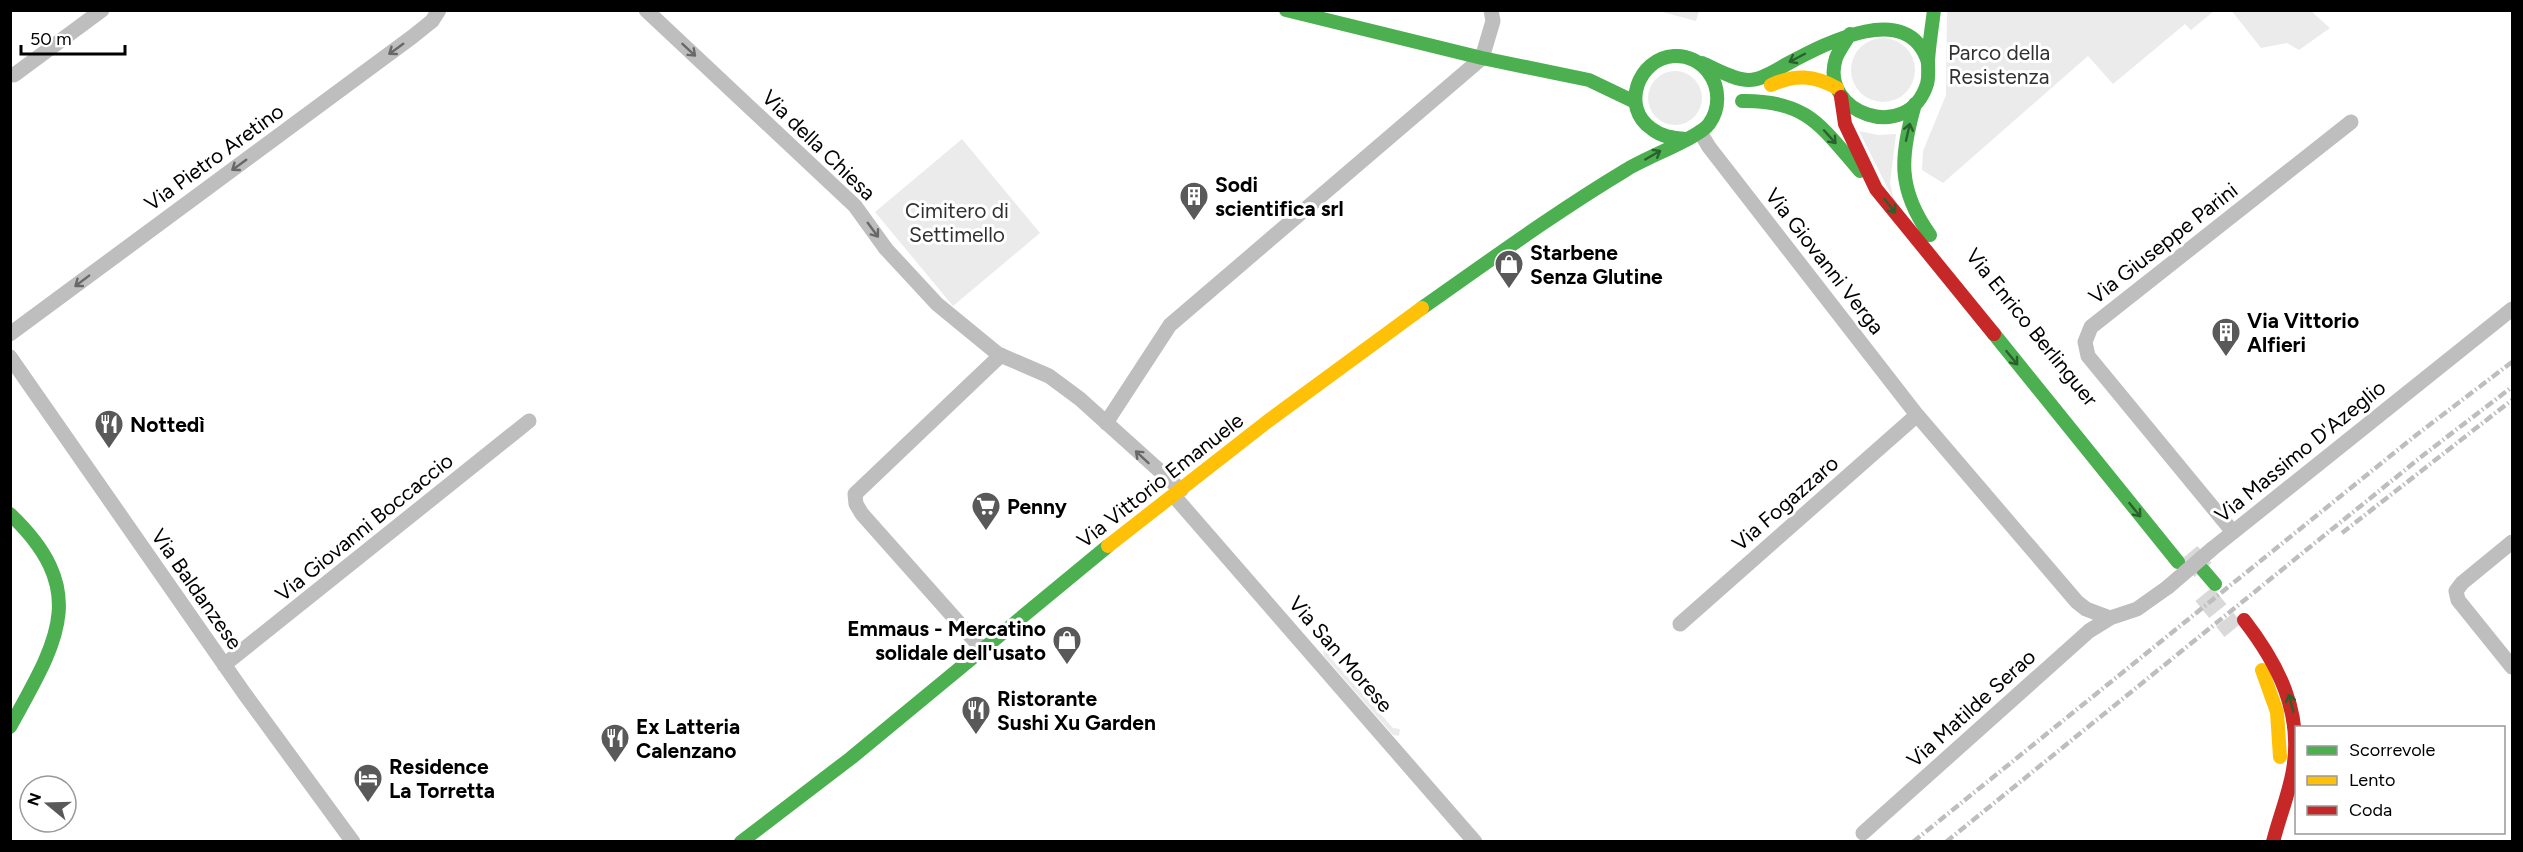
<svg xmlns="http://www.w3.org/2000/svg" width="2523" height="852" viewBox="0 0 2523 852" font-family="Figtree,sans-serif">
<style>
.green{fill:#ebebeb}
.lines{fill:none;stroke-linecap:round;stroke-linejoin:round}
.secondary-tunnel{stroke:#d9d9d9;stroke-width:22;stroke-dasharray:22 11;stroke-linecap:butt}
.street{stroke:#bebebe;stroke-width:15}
.fast{stroke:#4caf50;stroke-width:14}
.slow{stroke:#ffc107;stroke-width:14}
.jam{stroke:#c62828;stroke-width:14}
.rail{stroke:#bebebe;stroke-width:4.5;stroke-dasharray:9 3 1.5 3;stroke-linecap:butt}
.street-bridge{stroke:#bebebe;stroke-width:15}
.oneway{stroke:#686868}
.oneway2{stroke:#2a602c}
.labels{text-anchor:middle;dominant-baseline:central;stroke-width:6;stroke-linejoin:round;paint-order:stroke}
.park-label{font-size:21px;fill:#313131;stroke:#fff}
.street-label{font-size:21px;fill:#000;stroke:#fff}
.poi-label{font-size:21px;font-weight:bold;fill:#000;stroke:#fff;text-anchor:start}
</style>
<rect width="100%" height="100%" fill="#fff"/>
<path class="green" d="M1947,10H2214V11L2191,30L2185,24L2113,84L2088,56L1943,183L1922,170L1923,151L1946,95Z
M2231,10L2315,11L2313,13L2330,28L2299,50L2287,43L2261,48Z
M1659,11H1699L1696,21Z
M1851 70a32 32 0 1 1 64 0a32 32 0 1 1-64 0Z
M1648 98a27 27 0 1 1 54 0a27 27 0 1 1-54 0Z
M1859,131L1878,135L1896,134L1890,183L1894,201Z
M962,139L1040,233L953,306L875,212Z
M1326,648L1331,650L1330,657L1393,728L1400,729L1399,736L1393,735L1324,656L1323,651Z"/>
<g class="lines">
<path class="secondary-tunnel" d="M2189,553L2203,570
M2204,594L2233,630"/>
<path class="street" d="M646,10L855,206L886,249L937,304L998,354L1049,376L1080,399L1181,490
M14,75L102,10
M1700,132L1709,147L1917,415L2077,602L2086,609L2110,618
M10,334L412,37L432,21L439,10
M10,357L244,693L353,842
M1106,423L1170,325L1482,58L1493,21L1491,10
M1174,496L1475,842
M2233,532L2088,356L2085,342L2091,327L2351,122
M2512,542L2462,583L2456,591L2458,600L2512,667
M2212,549L2512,309
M1680,624L1917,415
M982,649L862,514L856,504L855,494L1001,355
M224,665L529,421
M1863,833L2089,631L2110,618L2137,609L2168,587"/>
<path class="fast" d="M1286,10L1482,58L1589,80L1635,102
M1850,34C1846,41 1839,50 1836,58C1818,113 1908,145 1927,84C1929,77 1928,68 1928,61C1929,44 1932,27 1934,10
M1702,63C1716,69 1734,80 1749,80C1762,80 1776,70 1787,64C1828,42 1908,0 1928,62
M1742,101C1807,100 1821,126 1860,171
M1915,104C1900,156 1897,189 1930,235
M1422,308C1489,261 1556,212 1626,170C1644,158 1699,138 1709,124C1720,109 1720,88 1709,73C1701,62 1688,55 1674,56C1638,58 1620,108 1652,129C1662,137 1673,138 1686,139
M1994,334L2178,562
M10,514C92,592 56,643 10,727
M2203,570L2215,584
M741,842L851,758L1108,546"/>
<path class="slow" d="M1771,85C1795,74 1814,75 1837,88
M1108,546L1268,421L1422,308
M2262,670L2277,712L2280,757"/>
<path class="jam" d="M1841,97L1845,124L1876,189L1994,334
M2244,620C2278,664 2303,712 2293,770C2289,794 2279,818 2273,842"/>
<path class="rail" d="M2342,533L2512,400
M1913,842L2415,436L2512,362
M1946,842L2426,453L2512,387"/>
<path class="street-bridge" d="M2168,587L2212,549"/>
</g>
<defs><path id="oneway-shaft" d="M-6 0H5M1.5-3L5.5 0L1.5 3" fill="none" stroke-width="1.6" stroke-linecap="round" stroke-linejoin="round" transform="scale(1.5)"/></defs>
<g class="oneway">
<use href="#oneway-shaft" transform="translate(396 49) rotate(144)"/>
<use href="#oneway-shaft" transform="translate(689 50) rotate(43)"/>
<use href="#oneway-shaft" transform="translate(239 165) rotate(144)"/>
<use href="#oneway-shaft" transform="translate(873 230) rotate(54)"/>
<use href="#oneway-shaft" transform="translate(82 281) rotate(143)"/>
<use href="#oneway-shaft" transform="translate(1142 457) rotate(-137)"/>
</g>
<g class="oneway2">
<use href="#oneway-shaft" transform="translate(1797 58) rotate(152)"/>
<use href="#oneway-shaft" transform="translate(1908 132) rotate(-77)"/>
<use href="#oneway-shaft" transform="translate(1830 137) rotate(48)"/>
<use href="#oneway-shaft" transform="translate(1653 155) rotate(-30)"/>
<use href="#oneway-shaft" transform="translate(1890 206) rotate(52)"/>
<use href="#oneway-shaft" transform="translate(2012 358) rotate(51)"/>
<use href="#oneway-shaft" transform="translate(2135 510) rotate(51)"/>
<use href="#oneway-shaft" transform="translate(2291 703) rotate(-105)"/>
</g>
<defs>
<g id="building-pin" transform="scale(1.5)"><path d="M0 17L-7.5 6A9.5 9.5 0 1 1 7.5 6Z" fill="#595959" stroke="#fff"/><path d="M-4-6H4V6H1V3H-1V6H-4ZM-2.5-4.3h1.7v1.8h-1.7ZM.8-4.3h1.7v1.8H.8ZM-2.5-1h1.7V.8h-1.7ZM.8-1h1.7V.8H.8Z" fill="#fff"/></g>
<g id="shop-pin" transform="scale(1.5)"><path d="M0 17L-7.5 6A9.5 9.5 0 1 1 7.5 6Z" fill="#595959" stroke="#fff"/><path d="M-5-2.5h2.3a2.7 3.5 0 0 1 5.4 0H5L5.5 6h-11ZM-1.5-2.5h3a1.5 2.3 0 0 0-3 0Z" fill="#fff"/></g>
<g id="restaurant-pin" transform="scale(1.5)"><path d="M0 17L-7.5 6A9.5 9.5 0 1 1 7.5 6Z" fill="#595959" stroke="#fff"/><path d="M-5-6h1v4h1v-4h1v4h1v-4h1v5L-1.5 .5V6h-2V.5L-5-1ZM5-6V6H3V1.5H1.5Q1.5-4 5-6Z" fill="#fff"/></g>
<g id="supermarket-pin" transform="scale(1.5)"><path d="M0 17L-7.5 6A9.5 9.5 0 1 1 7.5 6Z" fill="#595959" stroke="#fff"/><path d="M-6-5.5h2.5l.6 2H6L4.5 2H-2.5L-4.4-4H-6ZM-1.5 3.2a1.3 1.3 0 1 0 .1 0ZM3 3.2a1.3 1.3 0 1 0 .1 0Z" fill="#fff"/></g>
<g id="hotel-pin" transform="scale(1.5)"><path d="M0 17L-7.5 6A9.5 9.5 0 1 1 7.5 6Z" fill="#595959" stroke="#fff"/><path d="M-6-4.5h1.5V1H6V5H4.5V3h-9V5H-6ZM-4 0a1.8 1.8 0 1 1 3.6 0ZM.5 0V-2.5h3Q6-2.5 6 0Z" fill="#fff"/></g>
</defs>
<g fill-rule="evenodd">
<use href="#building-pin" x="1194" y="196"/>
<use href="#shop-pin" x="1509" y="264"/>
<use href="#building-pin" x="2226" y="332"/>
<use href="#restaurant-pin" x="109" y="424"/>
<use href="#supermarket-pin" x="986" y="506"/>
<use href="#shop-pin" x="1067" y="640"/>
<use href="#restaurant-pin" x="976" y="710"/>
<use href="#restaurant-pin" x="615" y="738"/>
<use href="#hotel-pin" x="368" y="778"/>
</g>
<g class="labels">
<g class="park-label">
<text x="1999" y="52">Parco della<tspan x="1999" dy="24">Resistenza</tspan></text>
<text x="957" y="210">Cimitero di<tspan x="957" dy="24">Settimello</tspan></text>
</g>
<g class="street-label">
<text transform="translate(819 145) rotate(44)">Via della Chiesa</text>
<text transform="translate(214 157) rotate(-36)">Via Pietro Aretino</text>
<text transform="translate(2163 243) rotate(-38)">Via Giuseppe Parini</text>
<text transform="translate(1825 261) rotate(52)">Via Giovanni Verga</text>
<text transform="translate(2032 327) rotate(51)">Via Enrico Berlinguer</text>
<text transform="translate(2300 451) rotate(-39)">Via Massimo D'Azeglio</text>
<text transform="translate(1160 480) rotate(-38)">Via Vittorio Emanuele</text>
<text transform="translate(1785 503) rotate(-41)">Via Fogazzaro</text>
<text transform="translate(364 527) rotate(-39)">Via Giovanni Boccaccio</text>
<text transform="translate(197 589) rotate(55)">Via Baldanzese</text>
<text transform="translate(1341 654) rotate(49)">Via San Morese</text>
<text transform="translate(1971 708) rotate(-42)">Via Matilde Serao</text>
</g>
<g class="poi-label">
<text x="1215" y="184">Sodi<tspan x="1215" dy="24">scientifica srl</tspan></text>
<text x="1530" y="252">Starbene<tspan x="1530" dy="24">Senza Glutine</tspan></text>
<text x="2247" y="320">Via Vittorio<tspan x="2247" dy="24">Alfieri</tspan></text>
<text x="130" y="424">Nottedì</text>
<text x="1007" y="506">Penny</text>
<text x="1046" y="628" text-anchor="end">Emmaus - Mercatino<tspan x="1046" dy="24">solidale dell'usato</tspan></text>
<text x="997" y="698">Ristorante<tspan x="997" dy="24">Sushi Xu Garden</tspan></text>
<text x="636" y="726">Ex Latteria<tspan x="636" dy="24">Calenzano</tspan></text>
<text x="389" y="766">Residence<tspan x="389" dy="24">La Torretta</tspan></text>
</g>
</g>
<rect width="2523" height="852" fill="none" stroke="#000000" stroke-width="24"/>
<rect x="2295" y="726" width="210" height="108" fill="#ffffff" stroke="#999999" stroke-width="1.5"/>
<rect x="2307" y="746" width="30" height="9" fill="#4caf50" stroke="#999999" stroke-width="1.5"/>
<text x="2349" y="756" font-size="18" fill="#000000">Scorrevole</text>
<rect x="2307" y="776" width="30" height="9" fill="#ffc107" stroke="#999999" stroke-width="1.5"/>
<text x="2349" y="786" font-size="18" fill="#000000">Lento</text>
<rect x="2307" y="806" width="30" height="9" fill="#c62828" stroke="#999999" stroke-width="1.5"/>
<text x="2349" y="816" font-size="18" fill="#000000">Coda</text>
<g transform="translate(48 804) rotate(289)"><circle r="28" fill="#ffffff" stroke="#999999" stroke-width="1.5"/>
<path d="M0-4.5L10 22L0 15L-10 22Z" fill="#595959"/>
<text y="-9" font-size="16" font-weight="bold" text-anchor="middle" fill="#000000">N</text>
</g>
<path d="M21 45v9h104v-9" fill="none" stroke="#000000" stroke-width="3"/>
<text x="30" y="45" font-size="18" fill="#000000" stroke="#ffffff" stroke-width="4.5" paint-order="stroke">50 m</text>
</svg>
